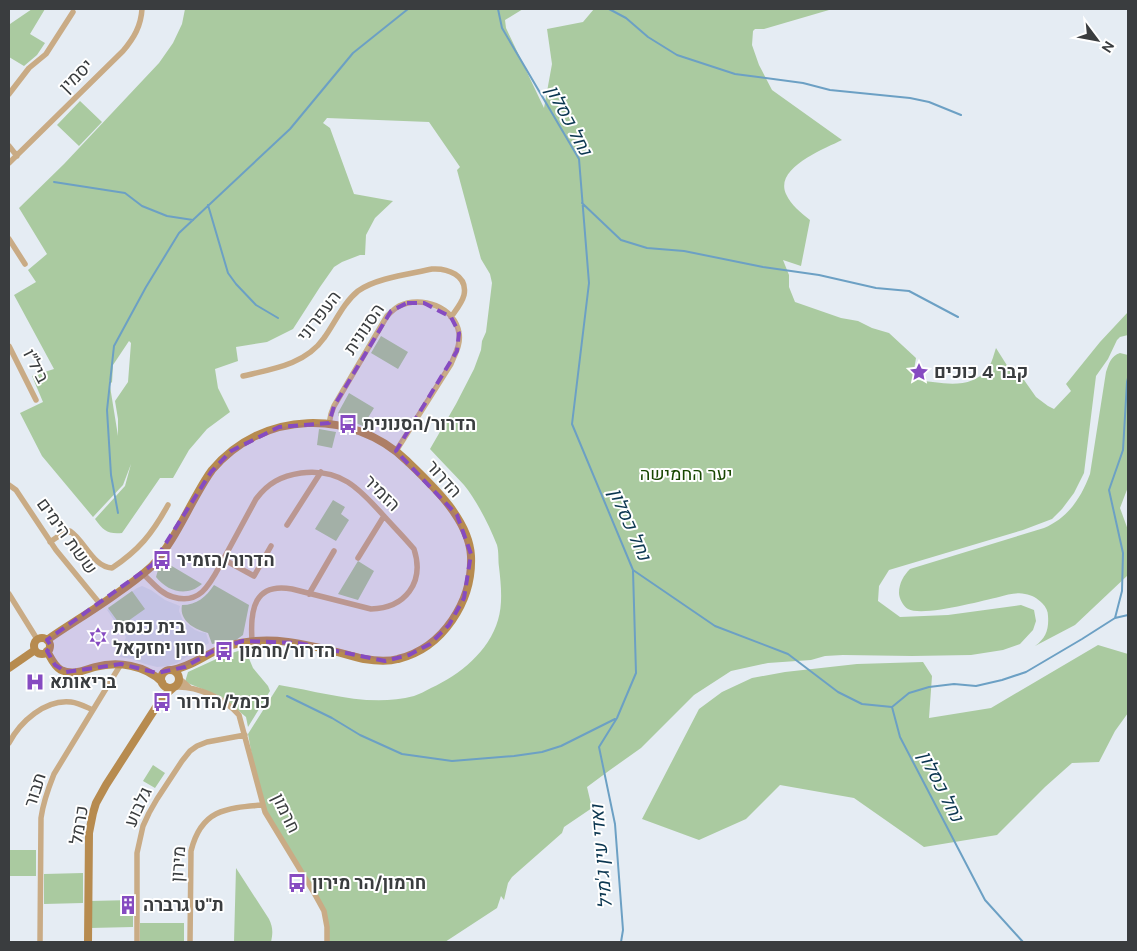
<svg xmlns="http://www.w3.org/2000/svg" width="1137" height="951" viewBox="0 0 1137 951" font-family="'DM Sans',Heebo,sans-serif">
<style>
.built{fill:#d4e1ed}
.green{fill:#aacaa0;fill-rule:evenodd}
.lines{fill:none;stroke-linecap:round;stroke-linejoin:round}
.stream{stroke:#6ca0c4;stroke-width:2}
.street{stroke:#c9ab85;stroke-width:5.5}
.secondary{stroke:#b78b4f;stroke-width:8}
.marked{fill:#864bc1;fill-opacity:0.2;stroke:#864bc1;stroke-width:4;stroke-dasharray:10 6;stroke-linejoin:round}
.labels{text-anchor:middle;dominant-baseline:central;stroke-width:4;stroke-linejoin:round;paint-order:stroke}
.street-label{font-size:18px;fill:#3a3d3f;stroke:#fff}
.poi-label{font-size:18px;font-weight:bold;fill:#3a3d3f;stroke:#fff;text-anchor:start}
.park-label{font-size:18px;fill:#174601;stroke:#fff}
.water-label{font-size:19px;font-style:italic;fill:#0b3650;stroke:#fff}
</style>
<rect width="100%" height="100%" fill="#e5ecf3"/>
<path class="built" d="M142,586L151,590L165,600L180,606L179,611L183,621L195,630L200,632L206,633L209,643L177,663L168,666L157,667L145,664L132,659L119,657L126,637L107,610L137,588Z"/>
<path class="green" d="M32,9H45L30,34L45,43L37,55L24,66L9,57V23L10,24Z
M185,9H523L505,20L506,28L544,108L552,64L547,29L583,22L594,9H830L829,10L764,29H755L753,31L752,45L759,65L772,90L842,140C824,149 774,168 786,194C791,205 801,213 810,220L801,266L783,260L789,275V287L795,302L841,318L858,321L872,328L889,333L916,358L914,370L918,380C942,383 972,391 989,367C992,362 994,354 996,348L1008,367L1017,370L1036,397L1048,406L1054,409L1071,391L1066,384L1100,342L1128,312V335L1120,337L1117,340L1108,359L1096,376L1084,473L1074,493L1062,509L1052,519L1023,530L889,570L879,586L878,601L900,617L948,615L1021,605L1034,610L1036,621L1033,630L1020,644L1003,650L971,655L912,656L843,655L825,656L811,660L768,663L731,671L694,695L641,748L610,770L587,787L592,808L564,827L562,833L512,877L508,883L504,900L501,896L497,908L445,942H329L323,912L261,805L248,734L279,685C323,692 369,708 414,696C420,694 425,691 431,688C460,675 489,651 498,620C503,604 501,584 499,567C498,560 499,552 497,545C489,525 477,501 464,485C453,473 441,461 430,449L456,404L474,369L481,350L482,341L486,332L492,283L490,274L481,259L457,170L460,167L429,122L327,118L323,123L330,128L354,194L393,201L375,218L366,235L365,255H360L342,262L334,267L320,287L293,329L267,342L236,347L238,361L215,369L218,388L230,412L207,429L189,450L173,478H160L122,533C107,534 104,531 95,519L125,486L131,464L123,485L93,517L42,456L20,413L43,402L32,376L54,369L14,295L36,282L28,270L47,254L19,208L64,164L159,63L173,43L182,24ZM129,341L131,343L128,382L115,401L118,419V436L109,380L112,383L113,365Z
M80,101L102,122L79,146L57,125Z
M381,336L408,352L398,369L371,353Z
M1120,353L1128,355V487L1120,508L1128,530V575L1075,625L1035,646C1046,638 1049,629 1048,616C1048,611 1046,607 1042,603C1037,598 1032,595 1025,594C1017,592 1007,595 999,597C981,601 923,617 908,609C903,606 899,598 899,593C899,583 904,575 910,569L1044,528C1068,518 1081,498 1090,474L1106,372C1109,363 1111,356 1120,353Z
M349,393L374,408L363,426L338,416V413Z
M319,429L336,432L332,448L317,445Z
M333,500L345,507L341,514L349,520L336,541L315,529Z
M358,561L374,571L358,600L338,594Z
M165,562L202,584C187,597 168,592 156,577L158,570Z
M214,585L249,605L243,635L236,640L212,644L208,633C194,629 179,621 182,605C197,605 206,597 214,585Z
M132,591L145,609L121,626L108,608Z
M1098,645L1128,654V713L1115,731L1099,762L1072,763L1045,787L997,835L924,847L854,798L780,785L746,819L699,840L642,819L699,709L722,692L752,678L785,672L857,664L923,662L932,676L929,718L991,708Z
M245,649L253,668L268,686L270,691L248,727L246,717L222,697L185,682L188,672L225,655Z
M153,765L165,773L155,788L143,781Z
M9,850H36V876H9Z
M236,868L269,919C273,927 273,933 271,942H234Z
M83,873V903L44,904V874Z
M133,900V927L90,928V901Z
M140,923H184V942H140Z"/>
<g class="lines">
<path class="stream" d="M498,9L502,28L579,159L589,283L572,424L633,570L715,626L788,654L838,692L862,704L892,707L900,737L985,900L1023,942
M609,9L626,18L648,37L677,55L735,74L803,83L830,90L910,98L929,102L961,115
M54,182L125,193L142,206L167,216L193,220
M582,203L621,240L647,248L684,251L763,267L819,275L876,288L909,291L958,317
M208,205L228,273L236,284L256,305L278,318
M118,513L111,475L107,410L114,346L146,287L179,233L290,129L353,53L408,9
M1115,618L1122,591L1123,553L1109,490L1123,450L1127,382L1128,378
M287,696L332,718L360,735L402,754L452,761L514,756L542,752L561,746L615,719
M892,707L909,693L929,687L954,684L976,686L1002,680L1026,672L1082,639L1115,618L1128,615
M621,942L623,930L615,824L599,747L617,718L636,673L633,571"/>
<path class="street" d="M9,94L29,68L46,54L73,12
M9,146L17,156
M9,163L123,51C134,38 141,26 142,9
M9,239L25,264
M9,346L36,400
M243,376C273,369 306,364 324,338C335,323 343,303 358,291C376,278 410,274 432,269C447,268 468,275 464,295C462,303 456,310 451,317
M329,424L331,414L334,406L387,316C390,313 394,309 399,306C421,295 455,307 459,333C461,344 455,354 451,364L396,451
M9,485L16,490L56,550L101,605
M287,525L321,472
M50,542L63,533L70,531C85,541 93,567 112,568C139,550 152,534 168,505
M358,558L384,516
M223,559L254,576L271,546
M143,574C152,582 161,594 173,597C183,600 194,599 202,592C211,584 217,571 223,560C234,540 245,519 256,499C268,483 281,476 301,473C340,468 359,488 383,515C393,526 404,537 414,549C425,583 405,608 371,609L292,589C254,582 250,610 252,640
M9,594L37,639
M309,594L334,551
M180,679L189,687
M176,687C197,686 226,699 239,715L265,812L313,891L324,911L327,927V942
M9,743C20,722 45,699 71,702C79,703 86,707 93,710
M40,942L41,818C43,803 48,789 54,774L121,664
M137,942V853L143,826L149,813L157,799L182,761L190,751L197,746L207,742L245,735
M190,942L191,851C201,810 225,808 262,805"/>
<path class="secondary" d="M34 646a8 8 0 1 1 16 0a8 8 0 1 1-16 0Z
M47,640C70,624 94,610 116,594C129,585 141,576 152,566C171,545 183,519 196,496C201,487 206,478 212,470C262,410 352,408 407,461C432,485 469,519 471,556C473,601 443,648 398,659C387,662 376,661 364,659C320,648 274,632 228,646C208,652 192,667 172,670
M47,651C51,658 54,666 61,670C73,676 84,670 95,667C118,661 145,665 162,682
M9,668L35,650
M161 679a9 9 0 1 1 18 0a9 9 0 1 1-18 0Z
M88,942L89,833L93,813L96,803L106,785L160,701L165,695L173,688"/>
</g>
<path class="marked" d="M407,303H424L451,317L459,333L457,351L396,451L457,515L471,554L464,598L449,625L430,644L409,655L385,661L298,643L243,641L217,649L185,667L157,673L121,664L66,672L55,665L47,651L51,646L47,640L152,565L211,472L231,451L279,427L329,423L334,406L391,311Z"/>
<defs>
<g id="sight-bare" transform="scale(1.5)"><path d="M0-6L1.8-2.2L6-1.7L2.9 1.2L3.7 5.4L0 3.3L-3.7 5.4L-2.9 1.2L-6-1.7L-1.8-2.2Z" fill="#864bc1" stroke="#fff" stroke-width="2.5" paint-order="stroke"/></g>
<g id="bus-bare" transform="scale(1.5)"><path d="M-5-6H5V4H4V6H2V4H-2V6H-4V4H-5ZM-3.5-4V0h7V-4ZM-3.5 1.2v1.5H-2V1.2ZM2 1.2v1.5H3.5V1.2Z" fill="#864bc1" stroke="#fff" stroke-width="2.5" paint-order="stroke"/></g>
<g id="synagogue-bare" transform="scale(1.5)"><path d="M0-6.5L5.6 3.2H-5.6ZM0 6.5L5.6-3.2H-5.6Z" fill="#864bc1" stroke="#fff" stroke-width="2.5" paint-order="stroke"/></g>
<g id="hospital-bare" transform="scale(1.5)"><path d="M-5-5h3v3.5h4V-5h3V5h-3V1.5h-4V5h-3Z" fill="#864bc1" stroke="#fff" stroke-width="2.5" paint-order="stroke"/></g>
<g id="building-bare" transform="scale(1.5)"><path d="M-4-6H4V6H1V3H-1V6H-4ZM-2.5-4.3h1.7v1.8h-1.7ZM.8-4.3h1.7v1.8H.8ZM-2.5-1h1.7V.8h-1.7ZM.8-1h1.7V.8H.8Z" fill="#864bc1" stroke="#fff" stroke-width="2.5" paint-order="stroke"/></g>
</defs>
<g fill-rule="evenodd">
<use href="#sight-bare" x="919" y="372"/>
<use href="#bus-bare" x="348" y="424"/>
<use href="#bus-bare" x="162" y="560"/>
<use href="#synagogue-bare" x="98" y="637"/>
<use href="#bus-bare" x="224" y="651"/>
<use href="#hospital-bare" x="35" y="682"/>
<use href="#bus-bare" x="162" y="702"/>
<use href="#bus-bare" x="297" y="883"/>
<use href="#building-bare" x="128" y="905"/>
</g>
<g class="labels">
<g class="street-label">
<text transform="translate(76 76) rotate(-45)">יסמין</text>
<text transform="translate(319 316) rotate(-52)">העפרוני</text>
<text transform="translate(364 329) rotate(-56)">הסנונית</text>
<text transform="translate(36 366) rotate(63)">ביל״ו</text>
<text transform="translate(444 479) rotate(48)">הדרור</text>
<text transform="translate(382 493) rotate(45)">הזמיר</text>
<text transform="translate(67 536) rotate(54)">ששת הימים</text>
<text transform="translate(35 790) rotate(-72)">תבור</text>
<text transform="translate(138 807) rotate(-65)">גלבוע</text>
<text transform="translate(286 813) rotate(64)">חרמון</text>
<text transform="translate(79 825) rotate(-81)">כרמל</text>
<text transform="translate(178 864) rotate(-86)">מירון</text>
</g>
<g class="poi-label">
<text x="934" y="372">קבר 4 כוכים</text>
<text x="363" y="424">הדרור/הסנונית</text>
<text x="177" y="560">הדרור/הזמיר</text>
<text x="113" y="627">בית כנסת<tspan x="113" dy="21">חזון יחזקאל</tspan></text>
<text x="239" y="651">הדרור/חרמון</text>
<text x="50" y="682">בריאותא</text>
<text x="177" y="702">כרמל/הדרור</text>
<text x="312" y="883">חרמון/הר מירון</text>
<text x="143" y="905">ת"ט גרברה</text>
</g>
<g class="park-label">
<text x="686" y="474">יער החמישה</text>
</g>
<g class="water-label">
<text transform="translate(569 120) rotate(62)">נחל כסלון</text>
<text transform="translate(630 524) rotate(66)">נחל כסלון</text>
<text transform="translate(941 786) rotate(63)">נחל כסלון</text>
<text transform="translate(601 857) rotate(-95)">ואדי עין ג'מיל</text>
</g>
</g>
<rect width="1137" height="951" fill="none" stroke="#3a3d3f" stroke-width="20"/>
<g transform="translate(1097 40) rotate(122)" stroke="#ffffff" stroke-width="4" paint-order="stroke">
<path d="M0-4L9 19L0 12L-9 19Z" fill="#3a3d3f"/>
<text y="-8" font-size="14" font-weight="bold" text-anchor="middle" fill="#3a3d3f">N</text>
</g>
</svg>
